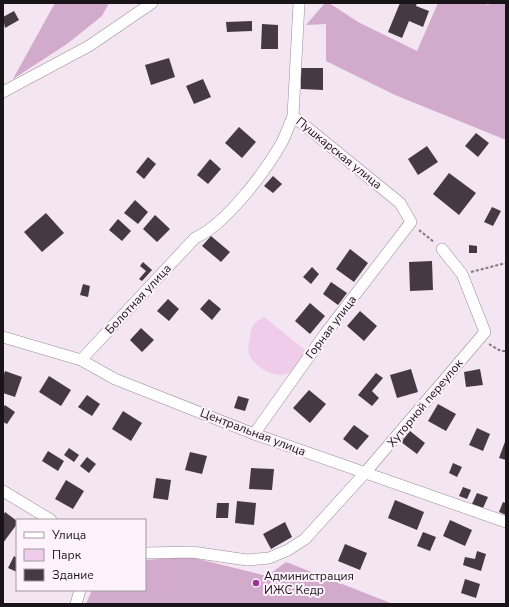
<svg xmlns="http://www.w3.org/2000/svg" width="509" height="607" viewBox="0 0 509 607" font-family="'Nunito Sans',sans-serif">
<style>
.green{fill:#f0cceb}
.forest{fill:#d2aacc}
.building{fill:#453a44}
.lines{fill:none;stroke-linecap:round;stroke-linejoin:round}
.minor-casing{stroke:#9a8d98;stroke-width:12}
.path{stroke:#857b83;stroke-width:2;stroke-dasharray:3 2;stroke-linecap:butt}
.minor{stroke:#fff;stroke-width:11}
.poi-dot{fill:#9b3194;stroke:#fef3fc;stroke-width:1.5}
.labels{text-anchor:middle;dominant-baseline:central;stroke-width:4;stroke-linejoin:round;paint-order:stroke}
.street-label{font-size:12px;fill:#191418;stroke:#fef3fc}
.poi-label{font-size:12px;fill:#191418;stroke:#fef3fc;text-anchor:start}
</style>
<rect width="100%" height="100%" fill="#f3e5f1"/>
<path class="green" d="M264,317L305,350C302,357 298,365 292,371C280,381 256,369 250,356C247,350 249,344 250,338C251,326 253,323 264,317Z"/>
<path class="forest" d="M55,3H109L102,16L67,44L13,79Z
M325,3H329L358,22L417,51L438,3H484L488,5L491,3H506V140L395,95L326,61V24L306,25Z
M190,557L267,576L286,562L393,604H86L92,590H145V560Z"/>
<path class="building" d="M400,3H417L416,6L429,11L423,27L409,21L402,38L388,32Z
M14,11L19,20L5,28L3,17Z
M252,21V31L227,32L226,22Z
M262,24L278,25V49H261Z
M169,58L175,77L151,85L145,65Z
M301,68H323V90L301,89Z
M203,79L211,97L194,104L186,86Z
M239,127L256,142L242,158L225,143Z
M476,133L489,143L478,157L465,146Z
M427,146L438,162L418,175L408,159Z
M148,157L156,164L144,179L136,172Z
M210,159L221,169L208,184L197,175Z
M449,173L476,193L459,215L433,194Z
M273,176L282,184L273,193L264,186Z
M135,200L148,212L138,224L124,213Z
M492,207L501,211L493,226L484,222Z
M46,213L64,233L42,252L24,232Z
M155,215L170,229L157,242L143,229Z
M118,219L131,231L122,241L109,230Z
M211,236L230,252L221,262L202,246Z
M469,245L477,246V253H469Z
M350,249L368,263L354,282L336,269Z
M432,261L433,290L410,291L409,262Z
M143,262L152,270L142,281L139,279L146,271L140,266Z
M312,267L319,274L311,284L303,277Z
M331,282L347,293L338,305L323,294Z
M83,284L90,286L88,297L80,295Z
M168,299L179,309L169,321L157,311Z
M209,299L221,309L212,320L200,309Z
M310,303L325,316L310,334L295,321Z
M360,311L377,326L364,341L347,326Z
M141,328L154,340L142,352L130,340Z
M411,369L418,392L397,398L390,375Z
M480,369L483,385L466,387L464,372Z
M5,371L22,377L15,397L3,393V377Z
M376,373L383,378L372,391L379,398L372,406L358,395Z
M49,376L71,390L61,406L39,392Z
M309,390L326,404L310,423L293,408Z
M87,395L100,404L92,416L78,407Z
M238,396L249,399L245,411L234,408Z
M438,404L456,414L446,431L428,421Z
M5,405L15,412L7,424L3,422V408Z
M123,411L142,423L131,441L112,429Z
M354,425L369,436L357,450L343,439Z
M477,428L490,434L483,451L469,445Z
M410,431L425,443L417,454L401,442Z
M506,439V460L499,458Z
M69,448L79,455L74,462L64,455Z
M48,451L64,461L58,471L42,461Z
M190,452L207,456L202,474L185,470Z
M87,457L96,464L89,473L80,466Z
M453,463L462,467L457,477L449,473Z
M251,468L274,469L272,490L249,489Z
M156,478L171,480L168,500L153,498Z
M66,480L84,491L73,509L55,499Z
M463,487L471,490L467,499L459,496Z
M477,493L488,497L483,508L472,504Z
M395,500L424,512L417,530L388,518Z
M237,501L256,503L254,525L235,523Z
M503,502L506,503V515L499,512Z
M217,503H229L228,518H216Z
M5,512L17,521V524L3,543V516Z
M450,520L472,530L465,546L443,536Z
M285,522L292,537L271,549L263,534Z
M423,532L436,537L430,551L417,546Z
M345,544L367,553L360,570L338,561Z
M477,551L486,554L481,571L463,565L465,557L475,559Z
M14,556L17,558V572L8,568Z
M465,579L480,584L476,598L461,593Z"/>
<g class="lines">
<g class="minor-casing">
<path id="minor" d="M3,92L89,46L152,3
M3,337L81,360L115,379L254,434L506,522
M81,360L195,238C225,225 265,172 281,144C286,135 289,125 293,116
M254,434L325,334L411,222L400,203L293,116L299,3
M3,491L51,520
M145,553L192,552L247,560L269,558L288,550L305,539L364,474L485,332L462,274L442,249
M76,604L80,590"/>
</g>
<path class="path" d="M419,230L434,242
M471,272L506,263
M489,344L501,351H506"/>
<use href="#minor" class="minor"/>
</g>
<circle class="poi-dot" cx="256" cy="583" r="4"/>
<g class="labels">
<g class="street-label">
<text transform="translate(339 153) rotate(39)">Пушкарская улица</text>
<text transform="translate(138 299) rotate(-47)">Болотная улица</text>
<text transform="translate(331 327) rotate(-53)">Горная улица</text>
<text transform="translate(425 403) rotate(-50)">Хуторной переулок</text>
<text transform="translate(253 432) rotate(21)">Центральная улица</text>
</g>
<g class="poi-label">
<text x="264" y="576">Администрация<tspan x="264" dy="14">ИЖС Кедр</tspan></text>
</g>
</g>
<rect width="509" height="607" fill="none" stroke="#191418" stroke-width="8"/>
<rect x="16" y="519" width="130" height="72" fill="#fef3fc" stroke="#a29aa1"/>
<rect x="24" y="532" width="20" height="6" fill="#ffffff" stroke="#a29aa1"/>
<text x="52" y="539" font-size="12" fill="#191418">Улица</text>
<rect x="24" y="549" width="20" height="12" fill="#f0cceb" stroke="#a29aa1"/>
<text x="52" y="559" font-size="12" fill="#191418">Парк</text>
<rect x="24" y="569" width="20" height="12" fill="#453a44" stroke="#a29aa1"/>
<text x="52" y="579" font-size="12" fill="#191418">Здание</text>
</svg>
